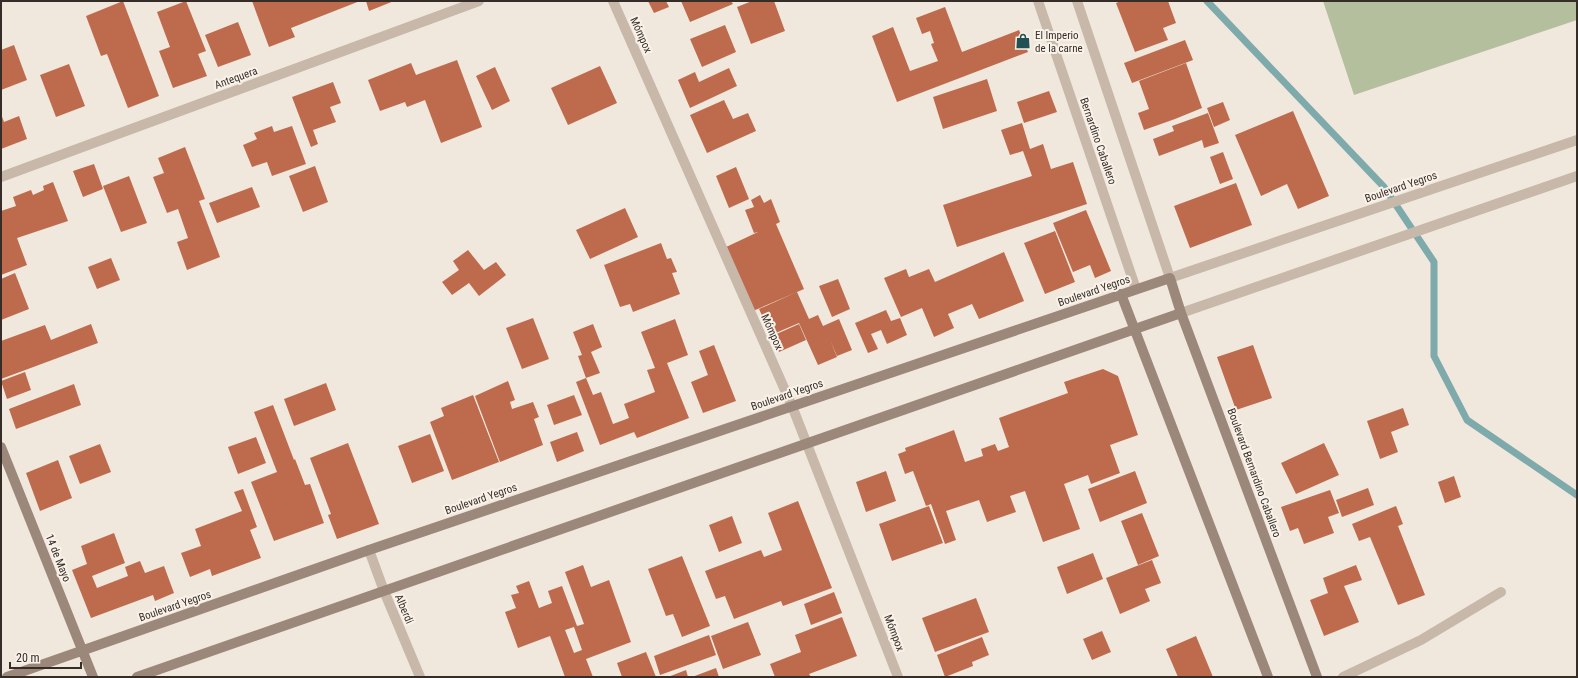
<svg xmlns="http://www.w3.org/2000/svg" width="1578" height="678" viewBox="0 0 1578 678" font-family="'Roboto Condensed',sans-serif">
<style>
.green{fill:#b4bf9e}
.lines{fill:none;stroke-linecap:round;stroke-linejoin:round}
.stream{stroke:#7eaaac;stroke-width:7}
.building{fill:#be6a4d;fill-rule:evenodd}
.service{stroke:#c8b8aa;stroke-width:10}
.minor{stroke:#c8b8aa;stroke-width:10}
.tertiary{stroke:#c8b8aa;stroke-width:10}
.secondary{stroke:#9c877b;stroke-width:10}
.labels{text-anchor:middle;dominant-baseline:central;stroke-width:4;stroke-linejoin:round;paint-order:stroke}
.street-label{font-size:11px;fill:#362d29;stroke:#f9f2e9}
.poi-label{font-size:11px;fill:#362d29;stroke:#f9f2e9;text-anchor:start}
</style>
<rect width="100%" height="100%" fill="#f1e8dd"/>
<path class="green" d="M1323,1H1577V20L1354,95Z"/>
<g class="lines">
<path class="stream" d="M1207,1L1384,187L1434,262V356L1467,420L1577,495"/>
</g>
<path class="building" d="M123,1L159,96L128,108L107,54L101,56L86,16Z
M186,1L206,51L198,54L207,76L173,88L159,51L170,47L157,12Z
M252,1H360L291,28L295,37L269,47Z
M366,1H394L369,11Z
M648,1H666L669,7L654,13Z
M681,1H731L733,4L690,22Z
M752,1H774L785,31L751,44L737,7Z
M1121,1H1168L1176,23L1163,28L1168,40L1135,52L1116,3Z
M945,7L962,52L1019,30L1028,52L897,102L872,36L893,27L910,71L938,61L931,44L934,43L930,31L922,34L916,18Z
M238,22L251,55L218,67L205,35Z
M725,25L736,52L702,67L690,39Z
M1185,40L1193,60L1132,83L1124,63Z
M14,45L27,80L1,90V50Z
M457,60L482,127L441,143L425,100L407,107L405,102L380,111L368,80L411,63L416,75Z
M1186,63L1202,108L1175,119L1168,102L1175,119L1144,130L1138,113L1149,109L1139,81Z
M69,64L85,106L56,117L40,75Z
M600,66L617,103L568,125L551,88Z
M495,67L510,101L492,110L476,76Z
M729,68L737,86L690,108L678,80L695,72L699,82Z
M987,79L997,111L943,129L933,97Z
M333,82L341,103L330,107L336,122L313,130L318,144L311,147L292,97Z
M1049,91L1057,112L1024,123L1017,102Z
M724,100L733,119L748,113L756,131L707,153L690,115Z
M1223,102L1230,120L1214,127L1207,108Z
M1293,111L1329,196L1298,209L1287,184L1261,196L1235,135Z
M1208,113L1219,143L1204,148L1202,140L1159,156L1153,139L1174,131L1172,126Z
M1,114L4,122L19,116L27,139L1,149Z
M1022,123L1030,149L1043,144L1051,169L1073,162L1087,204L957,247L943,205L1032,176L1023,151L1010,155L1001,130Z
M272,126L274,132L292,126L306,164L272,176L267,162L252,167L243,145L257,139L254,133Z
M185,147L205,199L199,201L220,257L187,270L177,242L188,238L178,209L167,213L153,177L164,173L158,158Z
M1223,152L1233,179L1220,184L1210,157Z
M94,164L103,189L83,197L73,171Z
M315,166L328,202L303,212L289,176Z
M736,167L749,199L729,208L716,176Z
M129,176L147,223L121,232L103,186Z
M53,182L68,221L17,238L27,265L1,275V211L16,206L13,197L31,190L33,195L44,190L43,186Z
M1236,183L1252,225L1190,248L1174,206Z
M252,187L260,207L217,223L209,203Z
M760,195L764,203L771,199L780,222L776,224L804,289L753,311L724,248L758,232L754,233L745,210L754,207L751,200Z
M625,208L638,237L590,259L576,230Z
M1086,210L1111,271L1095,278L1090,265L1073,272L1053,223Z
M1055,231L1075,282L1045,294L1024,243Z
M661,243L667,259L671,258L677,272L672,273L680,294L633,312L630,304L620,307L604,265Z
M468,250L484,270L496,262L506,275L479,296L469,283L452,295L442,282L459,270L453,261Z
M1004,252L1024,301L979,319L972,304L948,314L954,328L934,337L922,308L901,317L884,278L906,269L909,277L929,269L935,282Z
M111,258L120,280L97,289L88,267Z
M15,273L29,309L1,320V279Z
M838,279L850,309L832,317L819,286Z
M797,292L809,319L818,315L823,326L839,319L852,350L837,356L830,340L837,357L818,365L799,323L771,335L759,309Z
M886,310L891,321L900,318L907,335L887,344L881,330L871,334L878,349L868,353L855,323Z
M533,318L549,359L522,369L506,328Z
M675,319L688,355L667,363L689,418L637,438L634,432L600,445L576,382L586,378L593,395L601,392L613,424L629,418L624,404L655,392L647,370L655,368L641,332Z
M91,324L98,343L1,379V341L45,325L51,340Z
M593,324L602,347L591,352L600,373L586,378L578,356L582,355L573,332Z
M799,324L806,340L779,352L772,336Z
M714,345L736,401L703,413L691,382L708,375L699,351Z
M1253,345L1272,398L1236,410L1217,357Z
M1103,369L1118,376L1138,435L1110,445L1120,473L1091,484L1088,475L1064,484L1080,529L1043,542L1025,491L1010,496L1016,512L987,522L979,500L946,511L956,540L945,544L931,504L926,506L913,471L905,474L898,454L906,451L905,448L954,430L965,462L983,456L981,449L995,444L998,451L1009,447L999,418L1068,393L1064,382Z
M25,372L31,390L7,399L1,381Z
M508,381L515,400L510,402L512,409L533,402L539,417L534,419L543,445L500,462L475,396Z
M326,383L336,410L294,426L284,399Z
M74,384L81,405L16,429L9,409Z
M473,395L499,462L452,480L430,422L444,416L441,408Z
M574,395L582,415L554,425L547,405Z
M273,405L294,460L295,459L305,485L310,484L324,523L274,541L251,482L277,472L254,412Z
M1403,408L1409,425L1391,432L1398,452L1380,459L1367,421Z
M577,432L584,451L557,462L550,442Z
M430,434L444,471L412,483L398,446Z
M256,437L266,463L238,474L228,447Z
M348,443L379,524L337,539L328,515L331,514L310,458Z
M1324,443L1339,475L1296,494L1281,463Z
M100,444L111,472L80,484L69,456Z
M58,460L72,498L40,511L26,473Z
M886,471L896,501L866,512L856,482Z
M1135,471L1147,503L1100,522L1088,489Z
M1454,476L1461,497L1445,503L1438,482Z
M1368,488L1374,505L1342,517L1336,500Z
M243,489L257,527L250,530L261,558L212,576L210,569L190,577L181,553L201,546L195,529L242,511L234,492Z
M1330,490L1339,513L1328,517L1334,533L1304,544L1298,528L1290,531L1281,507Z
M798,501L832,588L783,606L781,601L734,619L725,596L716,599L705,571L761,550L764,557L782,550L768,513Z
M929,506L943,543L892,561L879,524Z
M1396,506L1403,524L1398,526L1425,595L1398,605L1370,537L1359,541L1352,524Z
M1142,513L1159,556L1138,565L1121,521Z
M732,516L742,543L719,552L709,525Z
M114,533L125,563L92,576L97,588L128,576L125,567L140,561L145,573L164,566L174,593L155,601L153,595L91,618L72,570L87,564L81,546Z
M1093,553L1103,579L1067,594L1057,567Z
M682,556L710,626L682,637L673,614L666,616L648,569Z
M1152,560L1161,583L1145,589L1150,601L1120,614L1106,578Z
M583,565L591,587L609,580L631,642L586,659L593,677H565L550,636L518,648L505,612L516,608L511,595L519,593L516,586L529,581L539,608L552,603L548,591L562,586L577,626L584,624L565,572ZM574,627L582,650L574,653L565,630Z
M1356,565L1362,580L1344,586L1359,622L1324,636L1310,600L1328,593L1323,578Z
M834,592L842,613L811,625L804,604Z
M976,598L989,632L935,652L922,618Z
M842,617L857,656L809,674L811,677H775L770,664L801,652L795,635Z
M748,622L761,655L723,669L711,636Z
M1102,631L1111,652L1092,660L1083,639Z
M709,635L716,655L660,675L654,656Z
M1196,636L1213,677H1178L1166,649Z
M982,637L989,655L972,662L973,666L945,677L937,655Z
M646,652L656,677H622L617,663Z
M716,668L719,677H692Z
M686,670L688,677H668Z"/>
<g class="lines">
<path class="service" d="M1343,677L1421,640L1501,592"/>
<path class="minor" d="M613,1L792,406L898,677
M1038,1L1136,289
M1077,1L1170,278
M1,177L479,1
M369,550L384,591L420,677"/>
<path class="tertiary" d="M1170,278L1577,140
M1181,313L1577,176"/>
<path class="secondary" d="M1121,294L1268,677
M1,447L93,677
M7,677L369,550L1170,278L1181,313L1317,677
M137,677L1181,313"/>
</g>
<defs>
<g id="shop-bare" transform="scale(1.2)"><path d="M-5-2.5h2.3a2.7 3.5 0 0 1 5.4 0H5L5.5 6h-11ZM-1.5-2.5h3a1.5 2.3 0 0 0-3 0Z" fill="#215155" stroke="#f9f2e9" stroke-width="2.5" paint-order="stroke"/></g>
</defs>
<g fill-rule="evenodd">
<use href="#shop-bare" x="1023" y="41"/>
</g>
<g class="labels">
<g class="street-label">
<text transform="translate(641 35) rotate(66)">Mómpox</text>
<text transform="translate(236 78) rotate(-20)">Antequera</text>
<text transform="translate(1098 141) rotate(71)">Bernardino Caballero</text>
<text transform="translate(1401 187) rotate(-19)">Boulevard Yegros</text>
<text transform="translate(1094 291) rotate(-19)">Boulevard Yegros</text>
<text transform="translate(772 332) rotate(66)">Mómpox</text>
<text transform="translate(787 395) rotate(-19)">Boulevard Yegros</text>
<text transform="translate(1254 473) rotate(70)">Boulevard Bernardino Caballero</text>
<text transform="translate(481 499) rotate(-19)">Boulevard Yegros</text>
<text transform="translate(58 558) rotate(68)">14 de Mayo</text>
<text transform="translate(175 606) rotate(-19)">Boulevard Yegros</text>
<text transform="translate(404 609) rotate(67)">Alberdi</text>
<text transform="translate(894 633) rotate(69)">Mómpox</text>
</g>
<g class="poi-label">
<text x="1035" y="35">El Imperio<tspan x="1035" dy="13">de la carne</tspan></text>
</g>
</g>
<rect width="1578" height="678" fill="none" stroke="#362d29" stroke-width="4"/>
<path d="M10 662v6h71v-6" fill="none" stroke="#362d29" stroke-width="2"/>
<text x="16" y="662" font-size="12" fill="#362d29" stroke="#f9f2e9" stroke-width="3" paint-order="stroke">20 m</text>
</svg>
